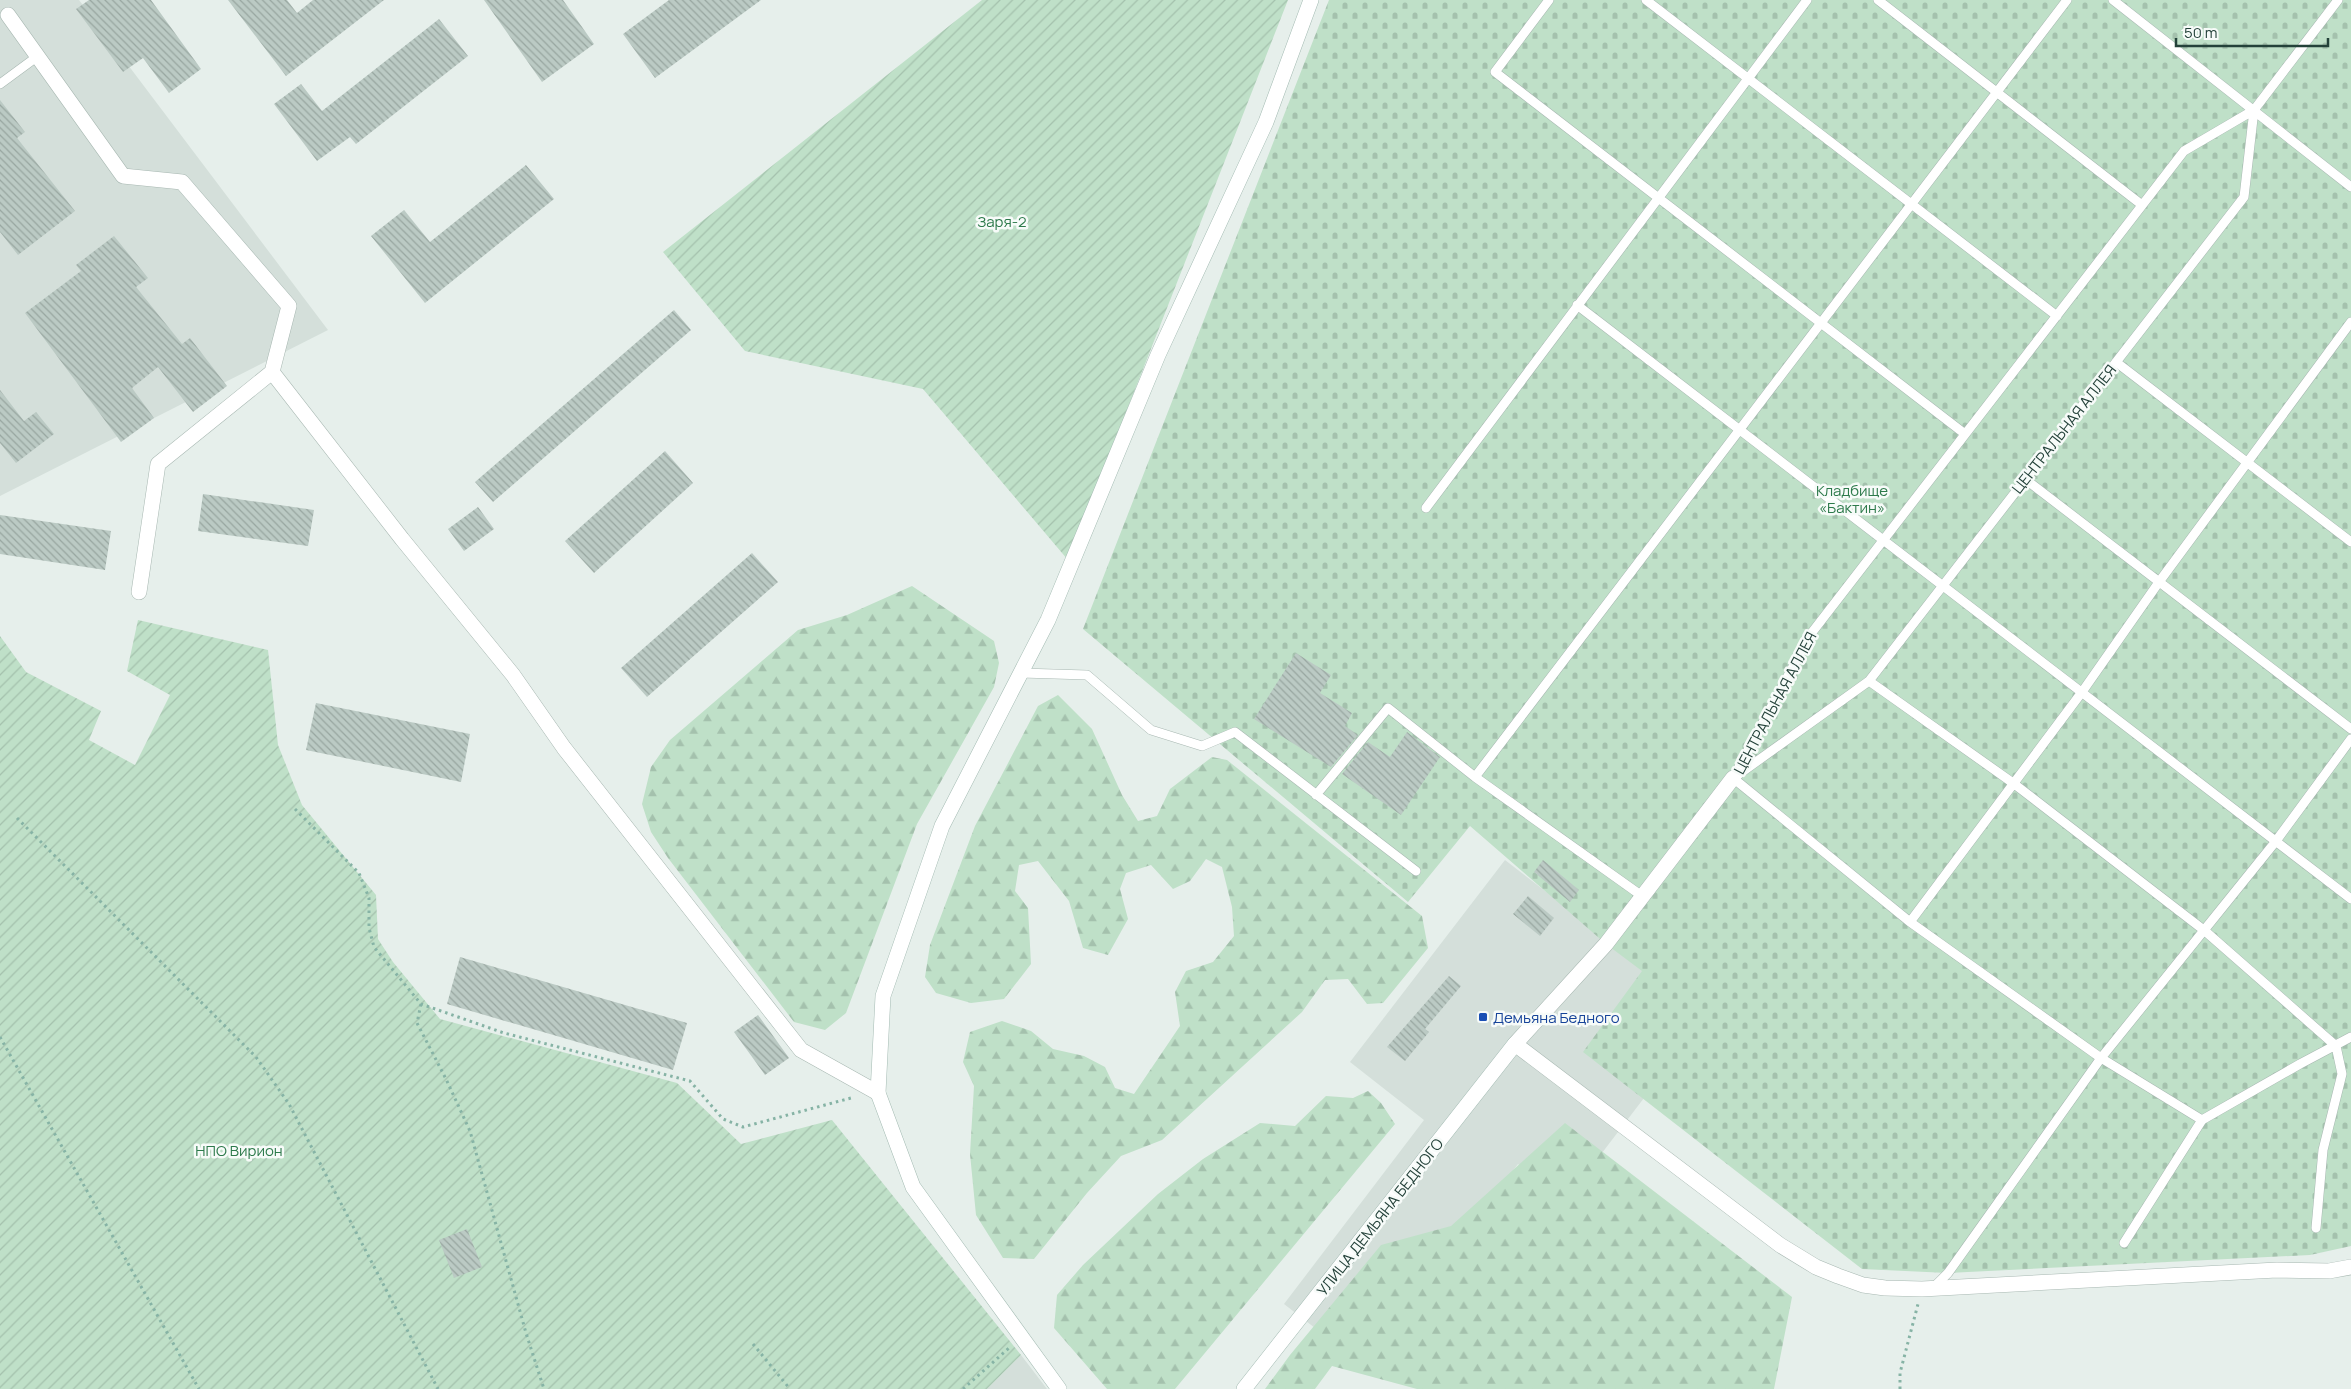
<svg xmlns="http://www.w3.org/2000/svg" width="2351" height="1389" viewBox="0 0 2351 1389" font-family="Manrope,sans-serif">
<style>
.built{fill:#d4dfda}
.forest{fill:url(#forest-firs)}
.cemetery{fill:url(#cemetery-stones)}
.garden{fill:url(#garden-furrows)}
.building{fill:url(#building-back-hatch)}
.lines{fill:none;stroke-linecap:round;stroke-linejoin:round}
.lane-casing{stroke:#a8b8b2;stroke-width:10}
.street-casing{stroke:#a8b8b2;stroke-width:16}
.secondary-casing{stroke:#a4bbb3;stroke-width:16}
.path{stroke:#86b3a5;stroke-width:3;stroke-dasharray:2.5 4;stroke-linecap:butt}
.lane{stroke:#fff;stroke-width:9}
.street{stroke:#fff;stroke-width:15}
.secondary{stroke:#fff;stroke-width:15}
.transit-dot{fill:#1a4fb4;stroke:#f7fbf9;stroke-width:2}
.labels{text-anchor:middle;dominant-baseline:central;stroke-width:5;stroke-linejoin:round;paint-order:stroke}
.park-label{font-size:15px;fill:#2d7a4b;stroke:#f7fbf9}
.street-label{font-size:15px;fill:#24423a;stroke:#f7fbf9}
.transit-label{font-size:15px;fill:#164399;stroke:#f7fbf9;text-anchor:start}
</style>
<defs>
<pattern id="forest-firs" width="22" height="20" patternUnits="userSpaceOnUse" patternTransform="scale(1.25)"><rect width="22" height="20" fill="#bfe0c8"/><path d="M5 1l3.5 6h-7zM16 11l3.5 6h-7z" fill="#a4c1ad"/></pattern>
<pattern id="cemetery-stones" width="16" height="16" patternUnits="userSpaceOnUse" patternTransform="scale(1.25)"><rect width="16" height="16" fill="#bfe0c8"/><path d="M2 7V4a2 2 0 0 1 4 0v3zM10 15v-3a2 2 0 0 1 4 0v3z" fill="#a4c1ad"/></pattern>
<pattern id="garden-furrows" width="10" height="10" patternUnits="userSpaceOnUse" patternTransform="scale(1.25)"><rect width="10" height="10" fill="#bfe0c8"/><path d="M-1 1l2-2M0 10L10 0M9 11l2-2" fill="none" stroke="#a4c1ad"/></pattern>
<pattern id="building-back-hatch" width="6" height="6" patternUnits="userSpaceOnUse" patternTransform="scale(1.25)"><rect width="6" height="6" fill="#bbcac4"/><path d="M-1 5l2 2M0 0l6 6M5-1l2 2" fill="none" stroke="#98a6a0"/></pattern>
</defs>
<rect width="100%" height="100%" fill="#e6efeb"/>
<path class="built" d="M0,0H79L328,330L0,496Z
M1505,860L1653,974L1644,1098L1566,1200L1518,1164L1364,1366L1284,1304L1424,1120L1350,1062Z
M1021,1355L1047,1389H987Z"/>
<path class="forest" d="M912,586L994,641L999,663L994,687L917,824L846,1013L825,1030L794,1022L668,858L651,832L642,804L651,767L670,740L798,630L847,615Z
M1058,695L1092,729L1122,795L1138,821L1157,816L1170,789L1212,757L1227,760L1422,916L1428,948L1383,1003L1367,1004L1348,979L1325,980L1302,1012L1162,1140L1121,1156L1087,1193L1034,1259L1003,1258L976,1215L970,1154L974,1086L963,1062L970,1032L1002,1021L1031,1031L1053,1049L1084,1056L1105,1067L1115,1088L1134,1094L1180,1026L1175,992L1186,971L1213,962L1234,936L1232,907L1222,867L1206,859L1190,881L1173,889L1151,865L1126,873L1120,889L1128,919L1108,955L1083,948L1069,901L1038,861L1019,865L1015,891L1028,908L1031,964L1004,999L971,1003L936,993L925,977L930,945L975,826L1038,706Z
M1368,1091L1381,1103L1395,1124L1175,1389H1107L1054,1328L1057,1295L1083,1265L1158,1194L1203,1159L1260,1123L1295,1126L1326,1096L1353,1098Z
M1565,1123L1792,1297L1774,1389H1417L1332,1366L1315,1389H1265L1290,1355L1381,1245L1451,1226Z"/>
<path class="cemetery" d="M1329,0H2351V1246L2310,1255L1948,1273L1862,1269L1583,1052L1642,971L1606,944L1470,826L1408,902L1083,629Z"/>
<path class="garden" d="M982,0H1288L1068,560L923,389L745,351L663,252Z
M138,620L268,650L278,745L302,805L376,895L378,939L393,962L440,1019L677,1083L741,1144L832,1120L1021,1355L987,1389H0V636L26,672L101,711L89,740L135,765L170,695L127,671Z"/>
<path class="building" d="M89,0H151L201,69L169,93L143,58L123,72L76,9Z
M228,0H287L297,13L313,0H384L286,76Z
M484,0H563L594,44L542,82Z
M669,0H761L655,78L623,34Z
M439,19L468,56L356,144L350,137L317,161L274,104L301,84L322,111Z
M0,100L25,132L17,138L75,211L18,255L0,232Z
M526,165L554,199L425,303L371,236L404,210L430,242Z
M114,236L148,278L136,287L182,344L190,338L227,386L193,412L158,367L132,388L154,418L121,442L25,313L81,271L76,265Z
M674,310L691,330L493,502L475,482Z
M0,390L24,421L36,412L54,434L16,463L0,443Z
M665,451L693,483L594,573L565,541Z
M203,494L314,510L308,546L198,531Z
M478,507L494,529L464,551L448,529Z
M0,515L111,531L105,570L0,554Z
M752,553L778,582L647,697L621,668Z
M1296,653L1331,675L1320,693L1352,713L1345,726L1358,735L1331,767L1254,719Z
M316,703L470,734L461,782L306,750Z
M1407,732L1440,757L1401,815L1342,774L1368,742L1390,757Z
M1543,860L1579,890L1570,902L1534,872Z
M1528,896L1554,918L1540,936L1513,914Z
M460,957L687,1023L673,1070L447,1004Z
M1449,976L1461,986L1425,1029L1429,1032L1405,1061L1387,1047Z
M758,1015L789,1058L765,1075L734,1032Z
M467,1229L482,1267L454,1278L439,1240Z"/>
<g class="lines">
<g class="lane-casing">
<path id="lane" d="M1549,0L1495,72L1965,434
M1646,0L2057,316
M1878,0L2142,205
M2113,0L2351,187
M0,84L38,56
M1577,305L2351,899
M2116,362L2351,542
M2025,479L2351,729
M1426,508L1807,0
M1021,673L1087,675L1151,730L1202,746L1235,732L1416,871
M1869,681L2013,783L2205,931L2336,1046L2342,1074L2323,1150L2316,1228
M1475,777L2067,0
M1735,777L1869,681L2244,197L2254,110
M1733,778L1810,635L2184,151L2254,110L2338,0
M1733,778L1910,922L2101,1058L2202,1120
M1316,795L1388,708L1475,777L1642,896
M1910,922L2082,692L2159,582L2351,322
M2124,1243L2202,1120L2300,1064L2351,1037
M1934,1287L1948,1273L2101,1058L2276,841L2351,739"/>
</g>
<g class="street-casing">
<path id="street" d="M8,15L123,176L182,182L289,306L272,372L158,464L139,592
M272,372L402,539L513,675L564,748L801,1050L878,1093
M1733,778L1606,944L1515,1044L1780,1245L1816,1267L1838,1276L1863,1285L1885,1288L1922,1289L2277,1270L2329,1271L2351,1267"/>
</g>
<g class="secondary-casing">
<path id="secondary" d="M1059,1389L913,1187L878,1093L883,996L942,826L1048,620L1158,355L1266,122L1311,0
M1244,1389L1515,1044"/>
</g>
<path class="path" d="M295,809L359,873L369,898V928L374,947L421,1004L504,1033L690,1081L723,1119L743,1127L851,1098
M17,818L256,1057L289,1104L438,1389
M421,1004L417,1023L446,1079L470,1131L526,1333L544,1389
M0,1037L199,1389
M753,1344L790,1389
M963,1389L1009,1348
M1900,1389V1373L1918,1304"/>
<use href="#lane" class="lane"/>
<use href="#street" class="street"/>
<use href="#secondary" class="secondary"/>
</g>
<rect class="transit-dot" x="1478" y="1012" width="10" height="10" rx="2.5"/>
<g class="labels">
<g class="park-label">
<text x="1002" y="221">Заря-2</text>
<text x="1852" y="490">Кладбище<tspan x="1852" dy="17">«Бактин»</tspan></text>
<text x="239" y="1150">НПО Вирион</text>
</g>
<g class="street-label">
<text transform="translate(2064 429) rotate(-52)">ЦЕНТРАЛЬНАЯ АЛЛЕЯ</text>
<text transform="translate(1775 703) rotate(-62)">ЦЕНТРАЛЬНАЯ АЛЛЕЯ</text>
<text transform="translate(1380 1217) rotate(-52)">УЛИЦА ДЕМЬЯНА БЕДНОГО</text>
</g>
<g class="transit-label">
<text x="1493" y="1017">Демьяна Бедного</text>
</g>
</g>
<path d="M2176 38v8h152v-8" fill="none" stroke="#24423a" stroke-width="2.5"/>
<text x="2184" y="38" font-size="15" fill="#24423a" stroke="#f7fbf9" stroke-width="4" paint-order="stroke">50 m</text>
</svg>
